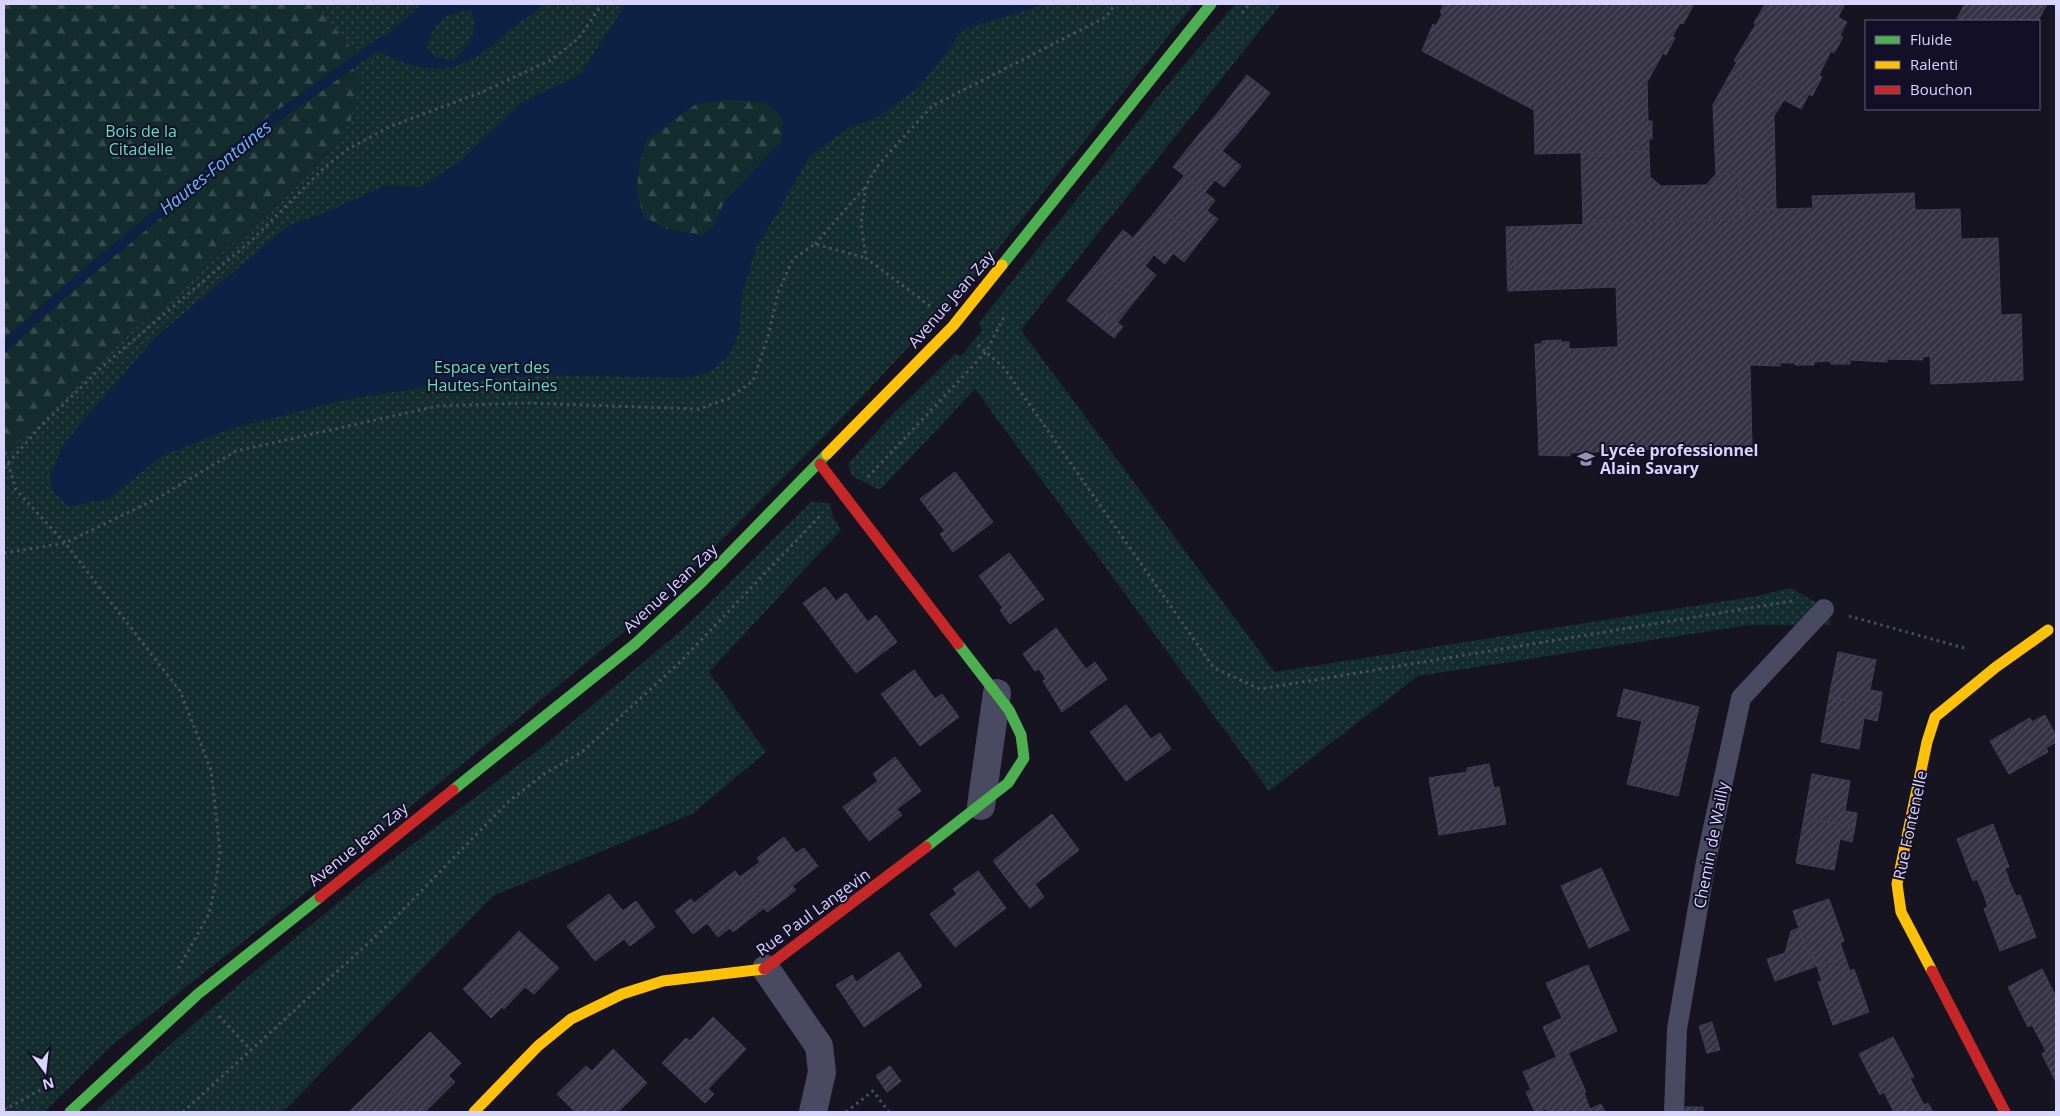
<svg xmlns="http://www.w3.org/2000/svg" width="2060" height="1116" viewBox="0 0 2060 1116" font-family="'Open Sans',sans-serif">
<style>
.grass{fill:url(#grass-dots)}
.forest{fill:url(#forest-firs)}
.water{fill:#0d2144;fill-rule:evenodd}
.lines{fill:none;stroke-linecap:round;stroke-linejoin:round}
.stream{stroke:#0d2144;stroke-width:10}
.building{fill:url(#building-hatch);stroke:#433f54}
.path{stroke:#44505f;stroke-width:3;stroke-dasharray:2.5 4;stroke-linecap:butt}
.lane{stroke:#4a4962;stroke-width:20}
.street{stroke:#4a4962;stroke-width:28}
.fast{stroke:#4caf50;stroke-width:11}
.slow{stroke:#ffc107;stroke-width:11}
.jam{stroke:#c62828;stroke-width:11}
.labels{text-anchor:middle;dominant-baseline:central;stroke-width:4;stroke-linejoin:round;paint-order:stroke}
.park-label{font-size:16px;fill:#5fe0c0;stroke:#130f26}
.street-label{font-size:16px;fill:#d9d4ff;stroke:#130f26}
.poi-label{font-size:16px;font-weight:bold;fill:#d9d4ff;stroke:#130f26;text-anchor:start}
.water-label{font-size:18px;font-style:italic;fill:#62b6ff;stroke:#130f26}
</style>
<defs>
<pattern id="grass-dots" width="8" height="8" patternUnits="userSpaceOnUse" patternTransform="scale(1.25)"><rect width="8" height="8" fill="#132c2d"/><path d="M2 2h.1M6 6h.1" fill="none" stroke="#354a4c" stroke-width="1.8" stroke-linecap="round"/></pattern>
<pattern id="forest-firs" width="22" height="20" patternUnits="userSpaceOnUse" patternTransform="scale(1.25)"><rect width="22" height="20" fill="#132c2d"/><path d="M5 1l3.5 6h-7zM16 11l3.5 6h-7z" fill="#354a4c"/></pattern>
<pattern id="building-hatch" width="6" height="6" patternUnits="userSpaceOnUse" patternTransform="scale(1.25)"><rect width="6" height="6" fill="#343243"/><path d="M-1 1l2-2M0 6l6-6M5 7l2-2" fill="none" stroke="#514f5f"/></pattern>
</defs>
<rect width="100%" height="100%" fill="#161421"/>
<path class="grass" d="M315,4H1194L982,269L839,421L700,562L625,631L300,897L111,1046L44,1112H4V457L90,368L243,234L293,183L331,148L354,51Z
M1235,4H1281L1021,330L1275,672L1757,596L1791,588L1824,607L1831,625H1750L1418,676L1269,791L975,389L880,490L852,476L848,464L888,419L955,354L961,356L982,331L979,323L1155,100Z
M811,502L830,503L833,517L841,530L709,672L766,752L692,814L493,896L283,1112H94L231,991L369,877L541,748L683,629Z"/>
<path class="forest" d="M4,4H315L354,51L359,85L350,124L331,148L293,183L243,234L90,368L4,457Z
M728,100L764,102L782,116L783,140L725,200L714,227L703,235L667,229L644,217L637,195L638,169L647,139L696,104Z"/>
<path class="water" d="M422,4H542C535,15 522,19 513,27C463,74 434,81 372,48ZM471,10C479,31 469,44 455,60L435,57L427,47C433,23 446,11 471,10Z
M626,4H1046L964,29L919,87L876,118L848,128L810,156L756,248L743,291L738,335L728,357L707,373L685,378L553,375L462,381L343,400L230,429L162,456L108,499L69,506L53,492L50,475L65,442L157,336L288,226L334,209L384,186L421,187L461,161L522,102L580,75ZM728,100L764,102L782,116L783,140L725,200L714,227L703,235L667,229L644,217L637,195L638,169L647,139L696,104Z"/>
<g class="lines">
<path class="stream" d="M4,347L59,296L261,128L383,41"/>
</g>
<path class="building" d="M1444,4H1691L1693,6L1683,24L1680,23L1672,37L1675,38L1666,55L1663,53L1647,82L1648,121H1652V139H1649V151L1535,154L1534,110L1422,51L1433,24L1436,26L1442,14L1440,12Z
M1767,4H1845L1838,17L1847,22L1840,35L1843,37L1834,53L1831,51L1819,75L1822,77L1812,96L1809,94L1801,109L1731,72L1737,62L1734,61L1756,24L1754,23L1764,6Z
M1965,4H2047L2038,21H1964L1957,18Z
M1731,72L1784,100L1774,116L1776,209L1741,210L1739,174H1716L1713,105Z
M1247,75L1270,93L1238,133L1216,115Z
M1216,115L1238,133L1222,151L1200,133Z
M1200,133L1241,166L1224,187L1215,180L1205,192L1173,167Z
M1649,151L1650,177L1661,186L1706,185L1716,174H1739L1741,219L1583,224L1581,153Z
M1184,176L1215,200L1207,211L1218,219L1200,241L1159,207Z
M1914,193L1915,210L1960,209L1961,239L1998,238L2001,315L2021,314L2023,380L1931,384L1930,356L1922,357L1923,360L1887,359V362L1850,360V364H1831V361L1814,362V365H1795V363H1780V366L1750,365L1752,445L1672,448V452H1653V449L1637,450V453H1619V451L1570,453V456L1539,455L1535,344H1542V341L1561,340V342H1569V349L1618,347L1616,287L1508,291L1507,272L1515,271V257H1507L1506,227L1741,219V210L1813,208L1812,196Z
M1159,207L1200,241L1184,262L1173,253L1165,264L1133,238Z
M1123,230L1154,255L1145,266L1156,275L1137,298L1095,265Z
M1507,257H1515V271L1507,272Z
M1095,265L1137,298L1118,322L1108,314L1099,326L1067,300Z
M1108,314L1123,327L1114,338L1099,326Z
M955,472L993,522L953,552L940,534L945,531L920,499Z
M1009,553L1044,599L1010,624L1000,610L1003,608L979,576Z
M825,587L836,601L846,593L868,622L876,615L897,642L856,673L803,603Z
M1056,628L1086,669L1095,662L1107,679L1062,712L1043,681L1046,679L1039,669L1035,671L1023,654Z
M1838,652L1876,660L1870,690L1882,692L1880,707L1829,697Z
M914,670L935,699L942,694L959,717L920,746L881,694Z
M1624,689L1699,707L1678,796L1627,784L1642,721L1617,716Z
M1829,697L1880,707L1877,721L1864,718L1859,749L1821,742Z
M1126,705L1151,739L1160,733L1171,749L1126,781L1090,732Z
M2045,715L2056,736V742L2046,748L2048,752L2009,774L1990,741L2030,718L2032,722Z
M895,757L921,791L886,817L891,824L869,841L843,807L878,781L873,774Z
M1489,764L1494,788L1499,787L1506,824L1439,835L1429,778L1467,772V768Z
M1812,774L1850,781L1845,811L1857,813L1855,827L1804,818Z
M897,809L902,815L891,824L886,817Z
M1052,814L1079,850L1020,896L993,861Z
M1804,818L1855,827L1852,842L1840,839L1834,870L1796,863Z
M1993,824L2009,867L2005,868L2010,883L1983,893L1977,879L1973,881L1957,839Z
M784,837L796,853L804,848L818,866L792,886L796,890L767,912L740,877L760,862L757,858Z
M1601,868L1629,930L1589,948L1561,886Z
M735,871L764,908L733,932L730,928L718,937L707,923L693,934L675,911L691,899L694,903Z
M978,871L1006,908L955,947L930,914L965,888L961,883Z
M961,883L965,888L957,894L953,889Z
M2010,883L2016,896L2020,895L2036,937L2000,951L1984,909L1988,907L1983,893Z
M1035,884L1044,897L1030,908L1020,896Z
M609,894L623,911L636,901L655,927L630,946L624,939L595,961L567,926Z
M1829,899L1844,941L1840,943L1845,957L1817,966L1812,952L1808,954L1793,911Z
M1799,928L1808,954L1812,952L1817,966L1775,981L1767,959L1785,953L1791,931Z
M519,931L559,968L534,994L525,987L504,1009L474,978Z
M899,952L922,986L864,1027L836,985L852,975L856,982Z
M1845,957L1850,971L1854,969L1869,1012L1833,1025L1818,982L1822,981L1817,966Z
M1588,965L1617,1031L1557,1058L1543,1027L1562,1018L1546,983Z
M2042,969L2056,997V1029L2039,1038L2032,1025L2028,1027L2008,987Z
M474,978L502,1007L491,1018L463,989Z
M713,1017L746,1049L708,1089L714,1094L705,1103L662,1063L686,1038L690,1041Z
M1712,1022L1720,1050L1707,1053L1699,1026Z
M2056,1029V1082L2042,1054L2046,1051L2039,1038Z
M430,1032L461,1063L434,1090L441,1096L425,1112H415L383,1079Z
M1893,1037L1914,1077L1910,1078L1917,1092L1891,1106L1884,1092L1880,1095L1859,1054Z
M613,1049L647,1083L618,1112H575L557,1094L586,1066L592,1071Z
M1568,1052L1586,1092L1584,1093L1590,1109L1601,1104L1605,1112H1548L1547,1109L1535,1112L1526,1092L1531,1090L1523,1072Z
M890,1066L901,1081L887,1092L876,1076Z
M448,1075L455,1082L441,1096L434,1090Z
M383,1079L413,1110L411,1112H349Z
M1917,1092L1924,1105L1928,1103L1933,1112H1894L1891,1106Z
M1685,1107H1703V1112H1685Z"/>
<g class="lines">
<path class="path" d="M1242,13L1249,4
M815,244L866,186
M930,306L866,258L861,224L866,185L879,164L932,106L1106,17L1115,4
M978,345L1004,368L1214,668L1260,689L1792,601
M8,463L16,490L65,543L158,498L236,451L438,406L527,403L699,409L729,398L753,381L769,333L778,293L793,259L815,244L866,258
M4,468L40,427L103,366L251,241L325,167L348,149L389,127L482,92L551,60L579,38L602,4
M868,477L986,352L1005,315
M4,553L65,543L180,691L211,770L220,851L216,881L209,914L178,969
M1849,616L1968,649
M219,1016L251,1050
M4,1110L49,1085
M183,1112L387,926L508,802L544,774L582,752L679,663L820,516
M846,1112L873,1091L889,1112"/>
<path class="lane" d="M1674,1112L1677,1029L1706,861L1741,698L1824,609"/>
<path class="street" d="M981,806L997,693
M766,969L819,1046L822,1072L813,1112"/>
<path class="fast" d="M1002,265L1211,4
M453,790L635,644L702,582L827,454
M926,847L1008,783L1024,758L1021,735L1009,710L958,644
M70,1112L198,994L320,897"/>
<path class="slow" d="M827,454L953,326L1002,265
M1932,971L1901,912L1897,884L1927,742L1935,717L1996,667L2048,630
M474,1112L538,1046L571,1019L622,994L663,981L764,969"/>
<path class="jam" d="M820,464L958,644
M320,897L453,790
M764,969L926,847
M1932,971L2005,1112"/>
</g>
<defs>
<g id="school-bare" transform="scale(1.35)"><path d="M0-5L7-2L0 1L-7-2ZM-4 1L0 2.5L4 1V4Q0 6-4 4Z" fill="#9591b1" stroke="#130f26" stroke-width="2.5" paint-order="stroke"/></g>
</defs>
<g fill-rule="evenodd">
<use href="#school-bare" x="1586" y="459"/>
</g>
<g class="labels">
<g class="park-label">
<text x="141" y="131">Bois de la<tspan x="141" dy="18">Citadelle</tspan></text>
<text x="492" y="367">Espace vert des<tspan x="492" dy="18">Hautes-Fontaines</tspan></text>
</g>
<g class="street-label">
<text transform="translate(951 299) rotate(-49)">Avenue Jean Zay</text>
<text transform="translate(670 588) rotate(-43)">Avenue Jean Zay</text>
<text transform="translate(1910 825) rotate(-78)">Rue Fontenelle</text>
<text transform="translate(358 844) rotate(-39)">Avenue Jean Zay</text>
<text transform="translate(1711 845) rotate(-79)">Chemin de Wailly</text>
<text transform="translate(813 912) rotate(-36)">Rue Paul Langevin</text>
</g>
<g class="poi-label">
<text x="1600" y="450">Lycée professionnel<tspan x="1600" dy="18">Alain Savary</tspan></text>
</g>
<g class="water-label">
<text transform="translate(215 167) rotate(-39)">Hautes-Fontaines</text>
</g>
</g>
<rect width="2060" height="1116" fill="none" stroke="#d9d4ff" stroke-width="10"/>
<rect x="1865" y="20" width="175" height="90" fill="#130f26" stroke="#625e7d"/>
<rect x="1875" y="36" width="25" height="8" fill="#4caf50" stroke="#625e7d"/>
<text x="1910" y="45" font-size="15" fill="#d9d4ff">Fluide</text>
<rect x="1875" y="61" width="25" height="8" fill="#ffc107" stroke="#625e7d"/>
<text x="1910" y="70" font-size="15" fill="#d9d4ff">Ralenti</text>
<rect x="1875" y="86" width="25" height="8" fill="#c62828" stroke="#625e7d"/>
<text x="1910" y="95" font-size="15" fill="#d9d4ff">Bouchon</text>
<g transform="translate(45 1071) rotate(165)" stroke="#130f26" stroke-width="4" paint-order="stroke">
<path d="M0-4L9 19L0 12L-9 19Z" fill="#d9d4ff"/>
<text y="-8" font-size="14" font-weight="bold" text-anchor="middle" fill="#d9d4ff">N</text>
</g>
</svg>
